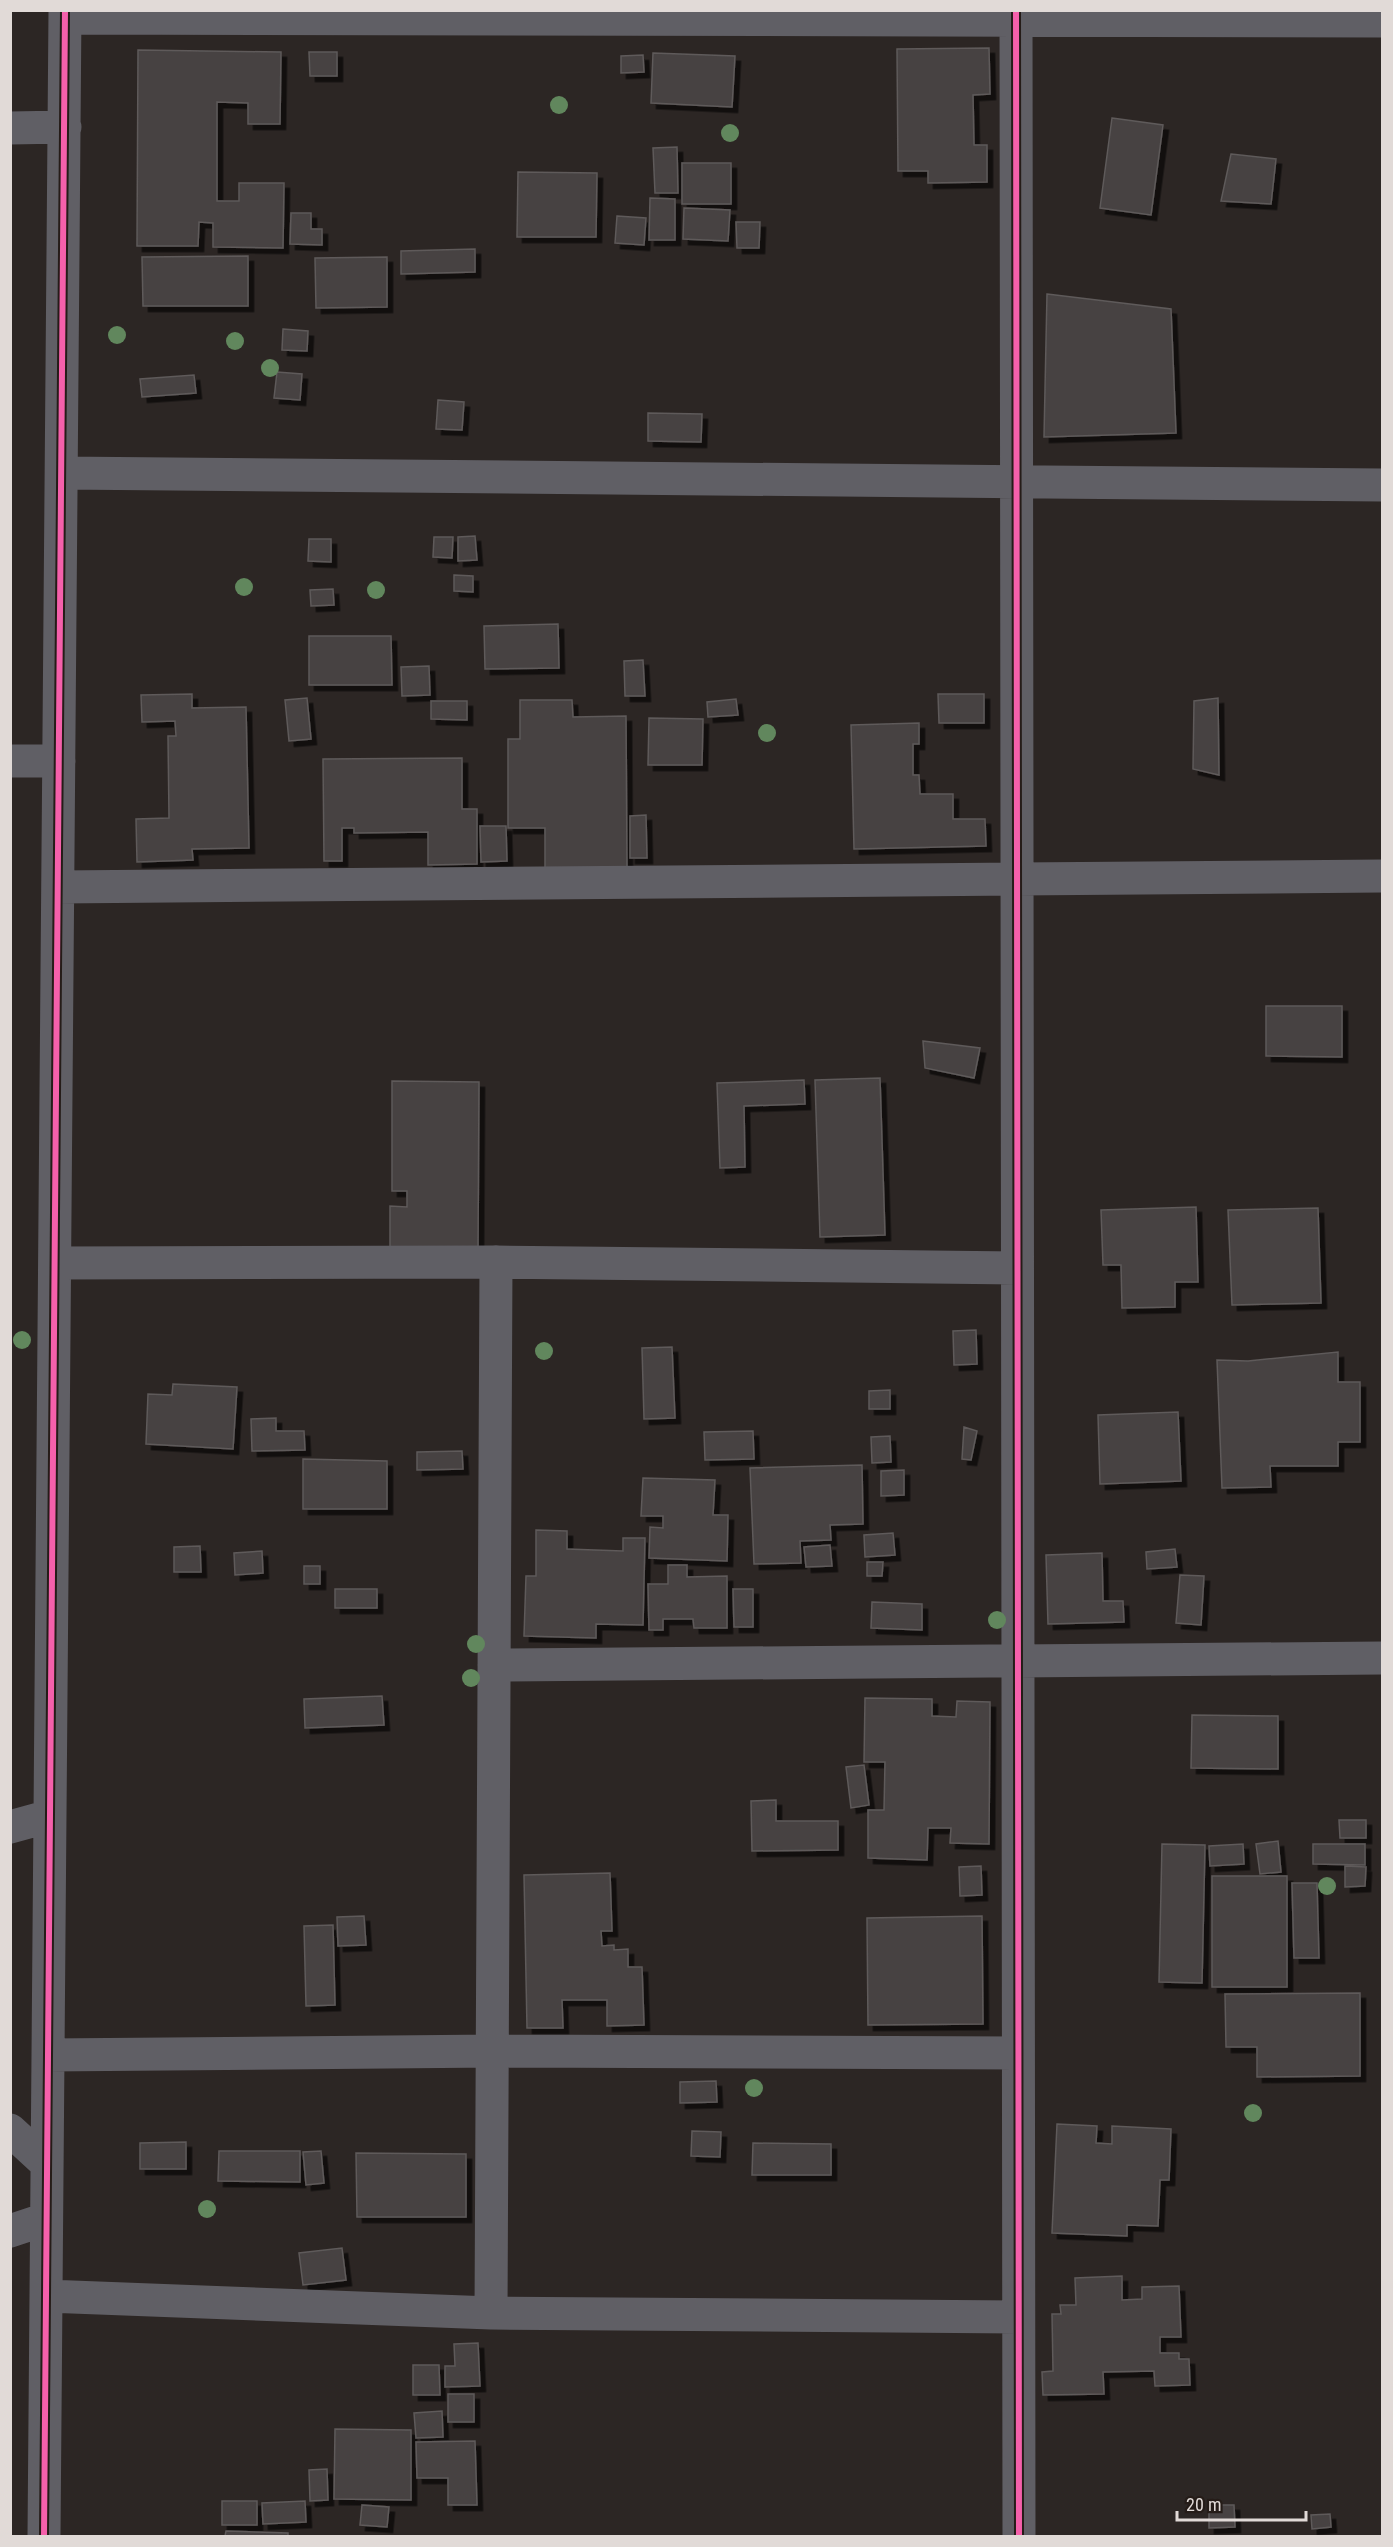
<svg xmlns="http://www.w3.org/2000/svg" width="1393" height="2547" viewBox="0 0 1393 2547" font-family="'Roboto Condensed',sans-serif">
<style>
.building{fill:#464242;stroke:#5e5a5a;stroke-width:1.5;filter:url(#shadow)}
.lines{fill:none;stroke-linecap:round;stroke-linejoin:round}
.street{stroke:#605f65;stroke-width:33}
.cycleway-casing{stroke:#251c18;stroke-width:10}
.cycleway{stroke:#f560ab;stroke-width:6}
.tree{fill:#61875d}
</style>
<defs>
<filter id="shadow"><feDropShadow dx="5.5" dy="5.5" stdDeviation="0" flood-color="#0009"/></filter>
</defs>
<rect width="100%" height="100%" fill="#2c2624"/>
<path class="building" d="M989,48L990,94L973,95L974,145H987V182L928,183V171H898L897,49Z
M138,50L281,52L280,124H248V103L217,102V201H239V183H284L283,248L213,247V223L199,222L198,246H137Z
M309,52H337V76H310Z
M653,53L735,56L732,107L651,103Z
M643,55L644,72L621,73V56Z
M1112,118L1163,125L1151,215L1100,208Z
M677,147L678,193H655L653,148Z
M1231,154L1276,159L1271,204L1221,201Z
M682,163H731V204H682Z
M518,172L597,173L596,237H517Z
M650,198L675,199V240H649Z
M684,208L730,210L728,241L683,239Z
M291,213H311V229H322V245L290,244Z
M617,216L646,218L644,245L615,243Z
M736,222H760L759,248H737Z
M475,249V272L401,274V251Z
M248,256V306H143L142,257Z
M387,257V307L316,308L315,258Z
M1047,294L1171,309L1176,433L1044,437Z
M283,329L308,331L307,351L282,350Z
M277,372L302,374L300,400L274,398Z
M194,375L196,393L142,397L140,379Z
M438,400L464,402L462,430L436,429Z
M648,413L702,414L701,442L648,441Z
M475,536L477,560L458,561V537Z
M434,537H453L452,558L433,557Z
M309,539H331V562L308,561Z
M454,575L473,576V592L454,591Z
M333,589L334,605L311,606L310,590Z
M558,624L559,668L485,669L484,626Z
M309,636H391L392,685H309Z
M643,660L645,696H625L624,661Z
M429,666L430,695L402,696L401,667Z
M192,694V708L246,707L249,848L192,849L193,860L137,862L136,819L169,818L168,736H176L175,721L142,722L141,695Z
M938,694H984V723H939Z
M307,698L311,739L289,741L285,700Z
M1218,698L1219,775L1193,769L1194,701Z
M736,699L738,715L708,717L707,702Z
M520,700H572L573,717L626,716L627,868H545V828H508V739H520Z
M431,701H467V720L431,719Z
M649,718L703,719L702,765H648Z
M919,723V744H913V775H919L920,794H953V819H985L986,846L854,849L851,725Z
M462,758V809H477V864L428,865V832L354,833V828H342V861H324L323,759Z
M646,815L647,858H630V816Z
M480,826H506L507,861L481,862Z
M1266,1006H1342V1057L1266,1056Z
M923,1041L980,1048L974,1078L925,1068Z
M880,1078L885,1235L820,1237L815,1080Z
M804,1080L805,1104L744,1106L745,1167L720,1168L717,1083Z
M392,1081L479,1082L478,1249H390V1206L407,1207V1191H392Z
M1196,1207L1198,1282H1175V1307L1122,1308L1121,1265H1103L1101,1210Z
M1318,1208L1321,1303L1232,1305L1228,1210Z
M976,1330L977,1364L954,1365L953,1331Z
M672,1347L675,1418L644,1419L642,1348Z
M1338,1352V1382H1360V1442H1338V1466H1270L1271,1487L1222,1488L1217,1360L1248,1361Z
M173,1384L237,1387L233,1449L146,1444L148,1394L172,1395Z
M890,1390V1409H869V1391Z
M1178,1412L1181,1481L1100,1484L1098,1415Z
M276,1418V1431H304L305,1450L252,1451L251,1419Z
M964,1427L977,1431L971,1460L962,1459Z
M753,1431L754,1459L705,1460L704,1432Z
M890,1436L891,1462L872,1463L871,1437Z
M462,1451L463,1469L417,1470V1452Z
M303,1459L387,1461V1509H303Z
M862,1465L863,1524L830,1525L831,1540L800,1541L801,1563L754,1564L750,1468Z
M904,1470V1495L881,1496V1471Z
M643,1478L715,1480L713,1515H728L727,1561L649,1558L650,1527L663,1528V1516H641Z
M536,1530L567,1531V1549L623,1551V1538H645L643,1625L596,1624V1638L524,1636L526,1576H536Z
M893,1533L895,1555L865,1557L864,1535Z
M830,1545L832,1566L806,1567L804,1547Z
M200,1546L201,1572H174V1547Z
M1175,1549L1177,1567L1147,1569L1146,1552Z
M262,1551L263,1573L235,1575L234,1553Z
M1102,1553L1103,1601H1123L1124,1622L1048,1624L1046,1555Z
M867,1562H883L882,1576H867Z
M668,1565H687V1577L727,1576V1628H694L693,1619H663V1630H649L648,1584H668Z
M304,1566H320V1584H304Z
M1180,1575L1204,1576L1201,1625L1176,1623Z
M335,1589H377V1608H335Z
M733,1589H753V1627H734Z
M872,1602L922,1604V1630L871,1628Z
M382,1696L384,1725L305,1728L304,1699Z
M865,1698L932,1699V1716L956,1717L957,1701L990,1702L989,1844L950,1843L951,1828H928L927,1860L868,1858V1810H884L885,1762H864Z
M1192,1715L1278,1716V1769L1191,1768Z
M864,1765L869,1805L851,1808L846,1767Z
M776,1800V1821H838V1850L752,1851L751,1801Z
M1339,1820H1366V1838H1340Z
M1278,1841L1281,1872L1260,1874L1256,1844Z
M1162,1844L1205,1845L1202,1983L1159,1982Z
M1243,1844L1244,1864L1210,1866L1209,1846Z
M1313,1844H1365V1865L1313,1864Z
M981,1866L982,1895L960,1896L959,1867Z
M1345,1866L1366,1867L1365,1886L1345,1887Z
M610,1873L612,1931H601L602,1946L614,1945V1950L628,1949V1967H642L644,2025L607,2026V2000H562L563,2028H527L524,1875Z
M1212,1876H1287V1987H1212Z
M1292,1883H1317L1319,1958H1294Z
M364,1916L366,1945L338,1946L337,1917Z
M982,1916L983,2024L868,2025L867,1918Z
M333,1925L335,2005L306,2006L304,1926Z
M1360,1993V2076L1257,2077V2047H1226L1225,1994Z
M716,2081L717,2102L680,2103V2082Z
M1057,2124L1097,2126L1096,2143L1112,2144V2126L1171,2129L1169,2180H1160L1158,2226L1127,2225V2236L1052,2233Z
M692,2131L721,2132L720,2157L691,2156Z
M186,2142V2169H140V2143Z
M753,2143L831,2144V2175H752Z
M219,2151H300V2182L218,2181Z
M321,2151L324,2183L306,2185L303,2152Z
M356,2153L466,2154V2217H357Z
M342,2248L346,2280L303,2285L299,2253Z
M1122,2276V2300L1142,2299V2287L1179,2286L1181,2337H1160V2353H1179V2359H1189L1190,2385L1155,2386L1154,2371L1103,2372L1104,2394L1043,2395L1042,2372L1053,2371L1052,2314H1061L1060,2305H1076L1075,2278Z
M478,2343L480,2386L445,2387V2366H455L454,2344Z
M413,2365H439L440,2395H413Z
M448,2394H474V2422H448Z
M442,2411L443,2437L416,2438L414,2413Z
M335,2429L411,2430V2500L334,2499Z
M475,2441L477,2505H448V2478H417L416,2442Z
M327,2469L328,2500L310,2501L309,2470Z
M222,2501H257V2525H222Z
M305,2501L306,2522L263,2524L262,2503Z
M362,2505L389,2507L387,2527L360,2525Z
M1209,2505H1234L1235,2527L1209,2528Z
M1330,2514L1331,2527L1312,2529L1311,2515Z
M226,2531L288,2533V2536H225Z"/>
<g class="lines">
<path class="street" d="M1016,10L1019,2536
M65,18L1382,21
M10,128L65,127
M62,473L1382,485
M10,761H59
M58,887L1382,876
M55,1263L496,1262L1017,1268
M494,1665L1382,1658
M10,1827L50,1816
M48,2055L494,2051L1018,2053
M10,2130L47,2164
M10,2231L46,2219
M46,2296L491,2313L496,1262
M491,2313L1018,2317
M44,2536L65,10"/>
<g class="cycleway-casing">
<path id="cycleway" d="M1016,10L1019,2536
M44,2536L65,10"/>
</g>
<use href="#cycleway" class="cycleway"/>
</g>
<g class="tree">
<circle cx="559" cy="105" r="9"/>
<circle cx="730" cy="133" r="9"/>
<circle cx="117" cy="335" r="9"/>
<circle cx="235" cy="341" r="9"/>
<circle cx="270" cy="368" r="9"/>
<circle cx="244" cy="587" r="9"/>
<circle cx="376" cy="590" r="9"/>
<circle cx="767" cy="733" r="9"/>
<circle cx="22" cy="1340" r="9"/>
<circle cx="544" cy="1351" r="9"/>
<circle cx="997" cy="1620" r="9"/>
<circle cx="476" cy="1644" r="9"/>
<circle cx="471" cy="1678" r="9"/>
<circle cx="1327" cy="1886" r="9"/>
<circle cx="754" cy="2088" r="9"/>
<circle cx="1253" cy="2113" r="9"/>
<circle cx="207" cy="2209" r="9"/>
</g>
<rect width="1393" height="2547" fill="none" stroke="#e1dad7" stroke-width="24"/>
<path d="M1177 2511v9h129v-9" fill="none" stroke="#e1dad7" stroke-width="3"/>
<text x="1186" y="2511" font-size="18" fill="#e1dad7" stroke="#251c18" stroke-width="4.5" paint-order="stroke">20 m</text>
</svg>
